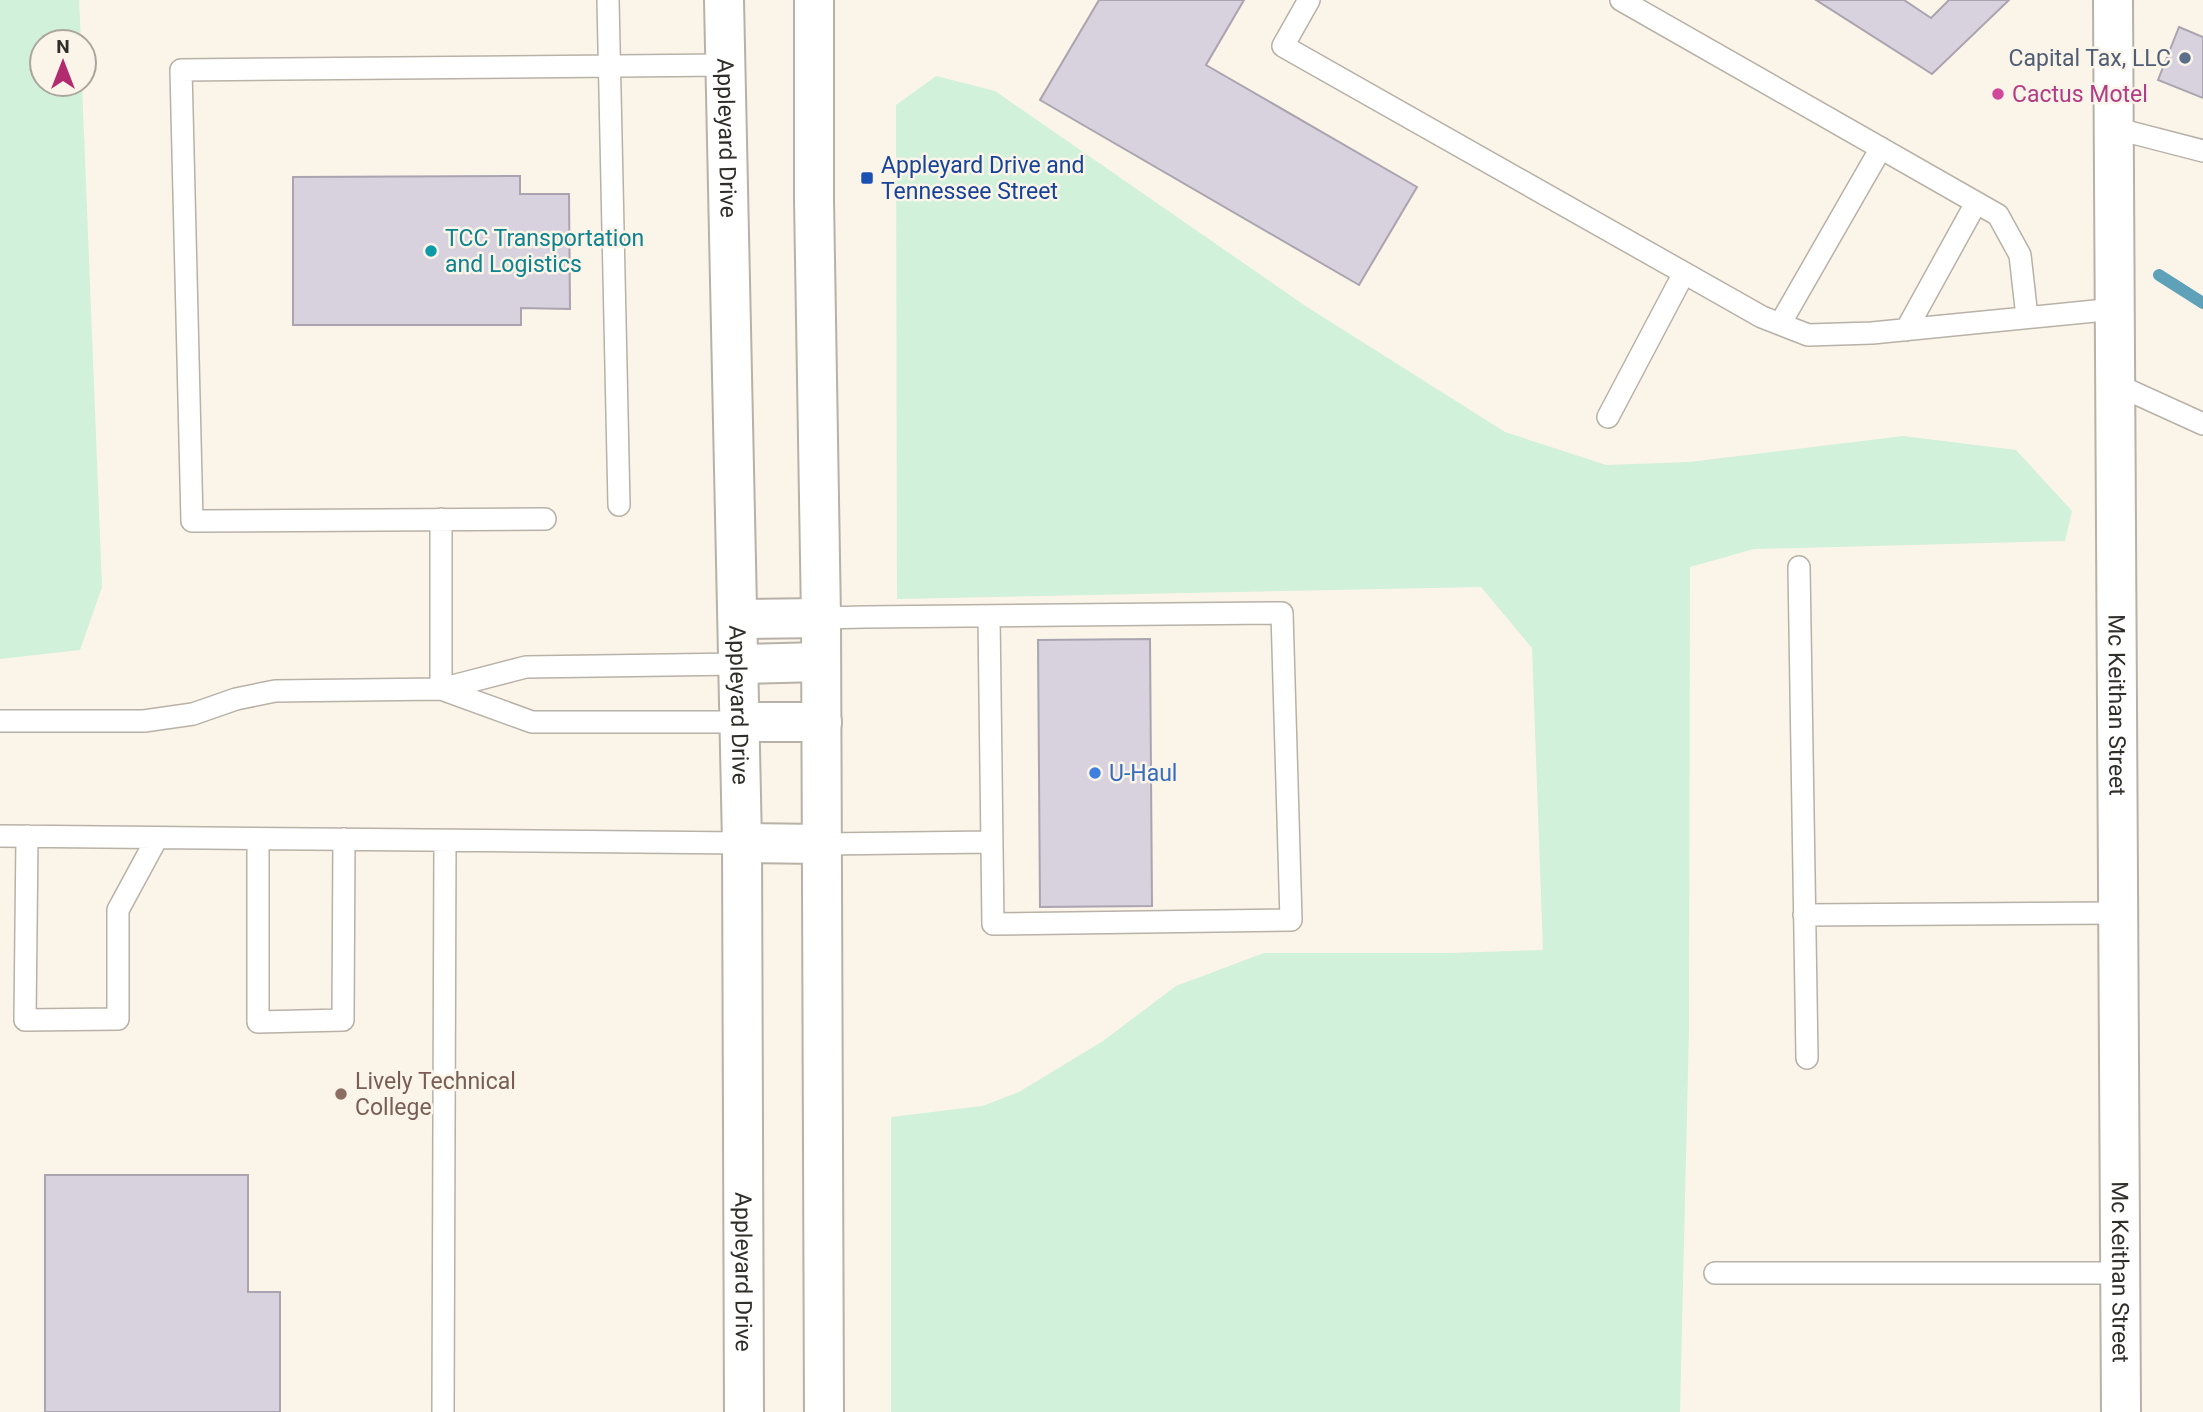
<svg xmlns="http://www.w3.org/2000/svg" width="2203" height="1412" viewBox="0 0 2203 1412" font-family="Roboto,sans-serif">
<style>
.green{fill:#d1f1da}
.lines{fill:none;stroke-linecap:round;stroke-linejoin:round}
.stream{stroke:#5fa1b9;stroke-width:12}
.building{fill:#d7d2dd;stroke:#a9a4af;stroke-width:2}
.lane-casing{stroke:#b7b1a7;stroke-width:24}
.street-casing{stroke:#b7b1a7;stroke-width:42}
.secondary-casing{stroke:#b7b1a7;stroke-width:42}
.lane{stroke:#fff;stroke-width:21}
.street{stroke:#fff;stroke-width:38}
.secondary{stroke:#fff;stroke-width:38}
.service-dot{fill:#5c6f8a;stroke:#fbf4e9;stroke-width:2.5}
.hotel-dot{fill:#d1479c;stroke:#fbf4e9;stroke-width:2.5}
.transit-dot{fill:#1a4fb4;stroke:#fbf4e9;stroke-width:2.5}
.culture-dot{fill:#0f9aa8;stroke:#fbf4e9;stroke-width:2.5}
.shop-dot{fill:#3f7fe0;stroke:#fbf4e9;stroke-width:2.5}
.education-dot{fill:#8d6e63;stroke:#fbf4e9;stroke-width:2.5}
.labels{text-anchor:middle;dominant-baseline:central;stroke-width:5;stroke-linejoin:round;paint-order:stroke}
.service-label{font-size:23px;fill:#4e5e75;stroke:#fbf4e9;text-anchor:end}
.hotel-label{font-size:23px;fill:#b23c85;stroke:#fbf4e9;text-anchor:start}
.street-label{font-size:23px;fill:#302e2a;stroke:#fbf4e9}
.transit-label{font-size:23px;fill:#164399;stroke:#fbf4e9;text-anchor:start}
.culture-label{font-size:23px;fill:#0d838f;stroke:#fbf4e9;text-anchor:start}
.shop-label{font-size:23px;fill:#366cbe;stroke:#fbf4e9;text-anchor:start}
.education-label{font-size:23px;fill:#785e54;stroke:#fbf4e9;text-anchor:start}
</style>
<rect width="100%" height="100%" fill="#fbf4e9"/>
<path class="green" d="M0,0H79L81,42H42V84H82L102,587L80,650L0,659Z
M936,76L995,91L1307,307L1505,432L1606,465L1689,462L1903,436L2016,450L2072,511L2065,541L1754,549L1690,567L1689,1029L1680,1412H891V1117L982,1106L1019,1092L1103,1041L1176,986L1264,953H1451L1543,950L1532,648L1481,587L897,599L896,105Z"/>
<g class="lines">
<path class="stream" d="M2159,275L2203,303"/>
</g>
<path class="building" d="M1099,0H1244L1206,65L1417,187L1359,285L1040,100Z
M1816,0H1904L1931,18L1949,0H2009L1932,74Z
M2179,27L2203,37V98L2158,80Z
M520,176V194H569L570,309L521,308V325H293V177Z
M1150,639L1152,906L1040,907L1038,640Z
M45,1175H248V1292H280V1412H45Z"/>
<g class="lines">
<g class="lane-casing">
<path id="lane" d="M608,0L619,505
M1309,0L1283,46L1762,317L1808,335L1872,333L2115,309
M1621,0L1998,215L2020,255L2027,317
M2114,128L2203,151
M1780,324L1881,148
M1906,330L1976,203
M2115,384L2203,424
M1608,417L1684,273
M441,519V689
M545,519L192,521L181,70L726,65
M1799,567L1807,1058
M821,618L865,617L1282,613L1291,920L993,924L989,616
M441,689L532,722H739
M0,721H144L193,714L236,699L275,691L441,689L526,667L739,664
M0,836L742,843
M27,836L25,1020L118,1019V910L157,838
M258,839V1022L343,1020L344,839
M822,844L992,842
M1804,915L2118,913
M1715,1273H2120
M443,1412L445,841"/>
</g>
<g class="street-casing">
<g id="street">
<path id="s1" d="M2113,0L2121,1412"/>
</g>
</g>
<g class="secondary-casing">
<g id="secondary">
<path id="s2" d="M724,0L742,843L744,1412"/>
<path d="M814,0V199L821,618L824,1412"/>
<path d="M739,619L821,618"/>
<path d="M739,664L821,662"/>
<path d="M739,722H822"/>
<path d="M742,843L822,844"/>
</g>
</g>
<use href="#lane" class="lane"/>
<use href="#street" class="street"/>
<use href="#secondary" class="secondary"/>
</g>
<circle class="service-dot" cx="2185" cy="58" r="7"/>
<circle class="hotel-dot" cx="1998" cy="94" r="7"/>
<rect class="transit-dot" x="860" y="171" width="14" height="14" rx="3.5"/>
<circle class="culture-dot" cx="431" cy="251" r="7"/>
<circle class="shop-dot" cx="1095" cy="773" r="7"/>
<circle class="education-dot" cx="341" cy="1094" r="7"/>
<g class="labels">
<g class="service-label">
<text x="2171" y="58">Capital Tax, LLC</text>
</g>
<g class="hotel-label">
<text x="2012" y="94">Cactus Motel</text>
</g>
<g class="street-label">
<text stroke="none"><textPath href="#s2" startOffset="138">Appleyard Drive</textPath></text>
<text stroke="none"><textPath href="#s2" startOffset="705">Appleyard Drive</textPath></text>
<text stroke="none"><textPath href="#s1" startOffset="705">Mc Keithan Street</textPath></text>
<text stroke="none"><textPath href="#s2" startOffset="1272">Appleyard Drive</textPath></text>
<text stroke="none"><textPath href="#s1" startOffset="1272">Mc Keithan Street</textPath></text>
</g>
<g class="transit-label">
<text x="881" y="165">Appleyard Drive and<tspan x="881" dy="26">Tennessee Street</tspan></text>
</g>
<g class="culture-label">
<text x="445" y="238">TCC Transportation<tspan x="445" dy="26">and Logistics</tspan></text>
</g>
<g class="shop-label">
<text x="1109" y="773">U-Haul</text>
</g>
<g class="education-label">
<text x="355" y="1081">Lively Technical<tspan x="355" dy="26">College</tspan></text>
</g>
</g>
<g transform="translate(63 63)"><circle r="33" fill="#fbf4e9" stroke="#aaa59d" stroke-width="2"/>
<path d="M0-5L12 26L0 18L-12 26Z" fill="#b22b6e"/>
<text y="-10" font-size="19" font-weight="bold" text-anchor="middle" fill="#302e2a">N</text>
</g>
</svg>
